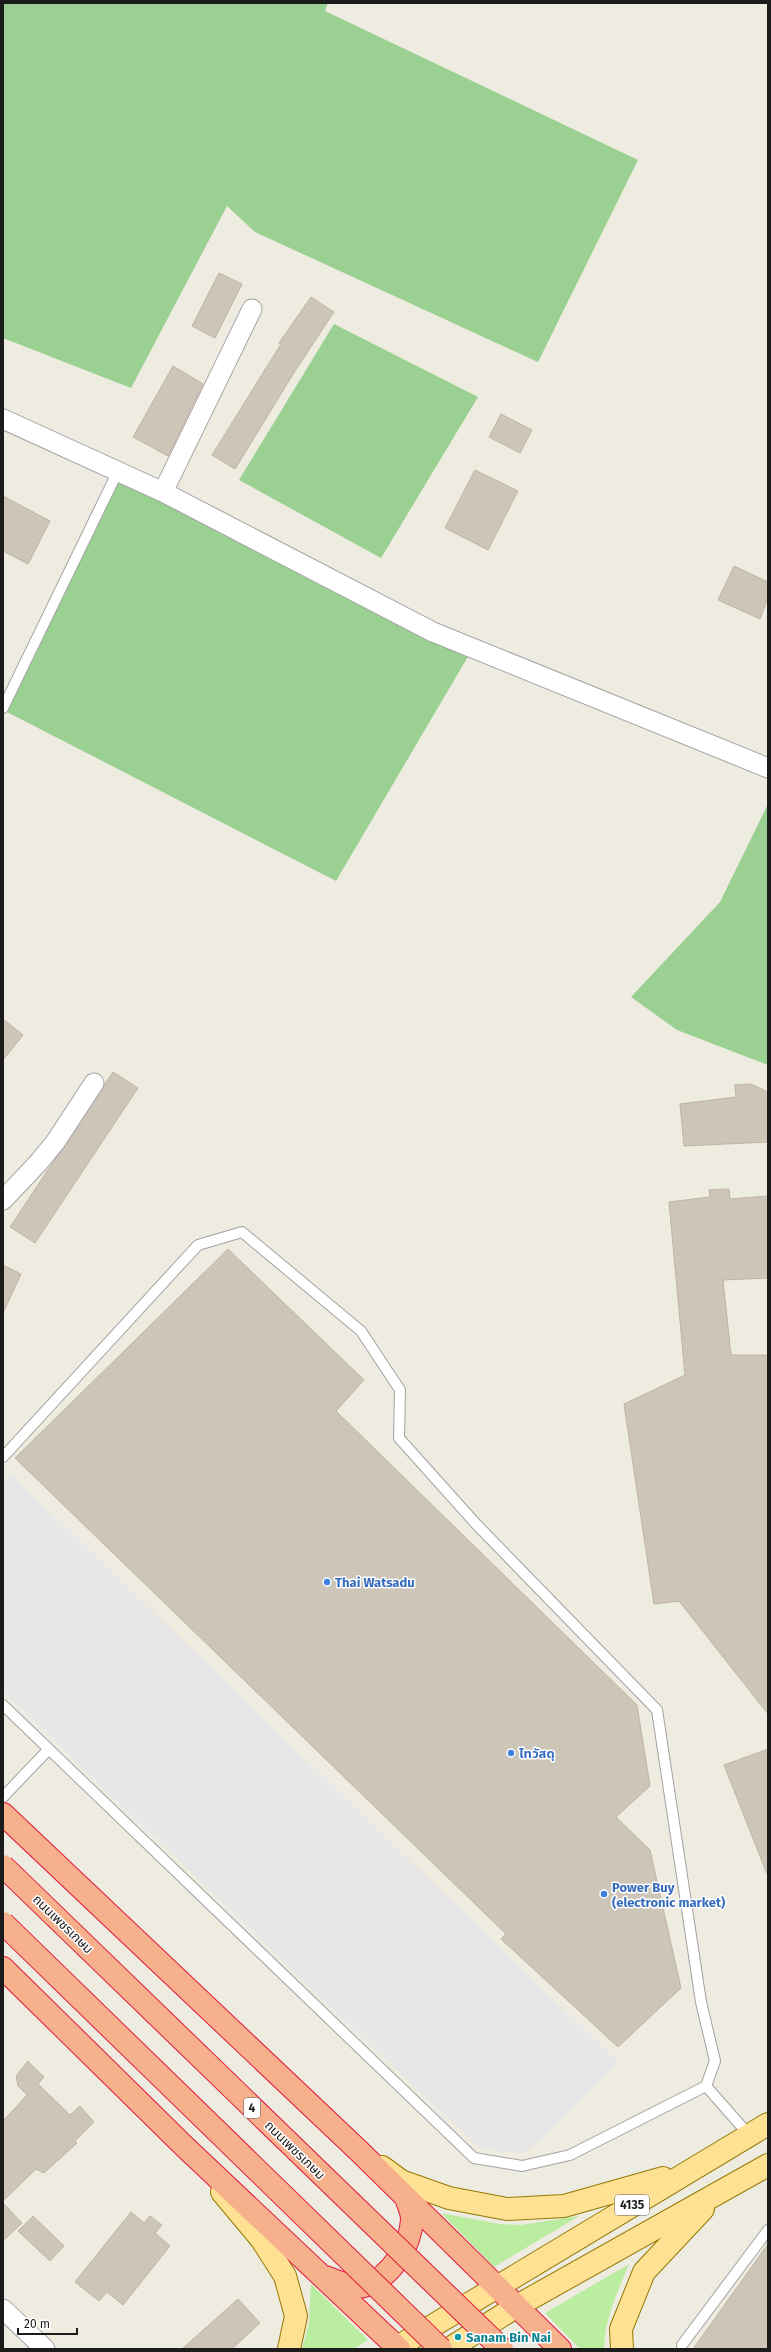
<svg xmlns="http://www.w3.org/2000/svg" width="771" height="2352" viewBox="0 0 771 2352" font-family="'Fira Sans','Noto Sans Thai',sans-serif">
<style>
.grass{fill:#bbeda1}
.forest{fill:#9ad091}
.parking{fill:#e7e7e7}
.building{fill:#cec5b9;stroke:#c0b4a2}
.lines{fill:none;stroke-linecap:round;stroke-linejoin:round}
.service-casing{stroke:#a2a2a2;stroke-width:12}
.minor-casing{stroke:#a2a2a2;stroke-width:21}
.primary-casing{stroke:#937900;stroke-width:24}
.trunk-casing{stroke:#e2173d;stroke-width:24}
.service{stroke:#fff;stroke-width:10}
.minor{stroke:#fff;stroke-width:19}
.primary{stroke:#ffe194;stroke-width:22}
.trunk{stroke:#f6b18c;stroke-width:22}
.trunk-bridge-casing{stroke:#e2173d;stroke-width:24;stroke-linecap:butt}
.trunk-bridge{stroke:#f6b18c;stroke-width:22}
.shop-dot{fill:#3f7fe0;stroke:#fff;stroke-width:1.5}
.culture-dot{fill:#0f9aa8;stroke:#fff;stroke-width:1.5}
.labels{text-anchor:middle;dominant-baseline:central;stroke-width:3;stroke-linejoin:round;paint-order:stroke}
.shield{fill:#fff;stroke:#5f5f5f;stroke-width:1}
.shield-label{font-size:12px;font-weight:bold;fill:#1b1b1b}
.shop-label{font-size:13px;font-weight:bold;fill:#366cbe;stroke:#fff;text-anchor:start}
.street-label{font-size:13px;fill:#1b1b1b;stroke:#fff}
.culture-label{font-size:13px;font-weight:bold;fill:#0d838f;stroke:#fff;text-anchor:start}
</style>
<rect width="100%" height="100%" fill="#eeebe0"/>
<path class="grass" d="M441,2213L500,2224L521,2225L579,2216L494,2267Z
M629,2264C617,2293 605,2318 604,2349H580L545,2313Z
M311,2284L368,2340L354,2349H302L309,2323Z"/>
<path class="forest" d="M3,3H328L325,11L638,160L538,362L255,232L227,206L131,388L3,338Z
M334,324L478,397L381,558L239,480Z
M118,471L473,648L336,881L3,710Z
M768,804V1065L677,1030L631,997L720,902Z"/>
<path class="parking" d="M11,1474L619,2063L545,2136L524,2153L481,2149L381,2055L3,1691V1482Z"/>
<path class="building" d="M219,273L242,284L215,338L192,326Z
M311,297L334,312L295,371L235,469L212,455L281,344L279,343Z
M173,366L203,384L168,456L133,437Z
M501,414L532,430L520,453L489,437Z
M475,470L518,491L488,550L445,528Z
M3,496L50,521L28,564L3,551Z
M734,566L768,582V598L760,619L718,600Z
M3,1019L23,1035L3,1060Z
M113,1072L138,1088L35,1243L10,1227Z
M751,1084L768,1092V1142L684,1146L680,1104L736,1097L735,1085Z
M729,1189L730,1199L768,1196V1278L723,1280L731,1355H768V1714L679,1601L654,1604L624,1404L685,1375L669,1202L710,1197L709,1190Z
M228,1249L364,1380L336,1411L637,1705L650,1786L616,1817L650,1850L681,1988L618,2047L501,1939L506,1934L15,1458Z
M3,1265L21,1274L3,1313Z
M768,1749V1874H767L724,1765Z
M28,2061L44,2077L38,2084L70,2115L80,2106L94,2122L75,2141L77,2143L44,2173L36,2169L3,2201V2121L27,2095L18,2086L16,2076Z
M3,2203L22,2223L3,2241Z
M131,2212L144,2223L150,2216L162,2225L155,2233L170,2246L123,2305L107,2292L99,2301L75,2282Z
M33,2216L64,2246L50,2261L18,2231Z
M768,2244V2349H693Z
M238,2299L260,2323L232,2349H182Z"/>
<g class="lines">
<g class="service-casing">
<path id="service" d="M3,708L118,471
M3,1457L198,1245L242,1232L361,1331L400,1390L399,1438L477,1525L657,1710L701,2002L715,2061L706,2086L570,2155L522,2166L474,2158L3,1705
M3,1797L49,1749
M706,2086L749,2135
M682,2345L768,2230"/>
</g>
<g class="minor-casing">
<path id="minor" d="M3,419L163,492L433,632L768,768
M163,492L252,309
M3,1200L39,1162L56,1141L94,1083
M3,2309L45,2349"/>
</g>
<g class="primary-casing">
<path id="primary" d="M382,2167L401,2181L449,2198L507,2209L564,2206L663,2178
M222,2192L262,2240L285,2276L296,2316L289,2349
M394,2349L768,2124
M449,2349L517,2306L768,2165
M622,2349L621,2329L644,2272L703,2209"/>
</g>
<g class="trunk-casing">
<path id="trunk" d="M3,1814L360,2152L560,2349
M3,1968L185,2147L399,2349
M325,2277C337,2281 351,2289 364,2286C391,2278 411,2245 412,2219C412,2212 408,2204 406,2198"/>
</g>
<use href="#service" class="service"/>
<use href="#minor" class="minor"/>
<use href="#primary" class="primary"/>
<use href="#trunk" class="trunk"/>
<g class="trunk-bridge-casing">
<path id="trunk-bridge" d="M3,1866L502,2349
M3,1923L441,2349"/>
</g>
<use href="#trunk-bridge" class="trunk-bridge"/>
</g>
<g class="shop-dot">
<circle cx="327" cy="1582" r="4"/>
<circle cx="511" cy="1753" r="4"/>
<circle cx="604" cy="1894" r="4"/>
</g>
<circle class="culture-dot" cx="458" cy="2337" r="4"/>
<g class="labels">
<g class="shield">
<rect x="244" y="2098" width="16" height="20" rx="3"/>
<rect x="615" y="2195" width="34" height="20" rx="3"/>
</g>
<g class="shield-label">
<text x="252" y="2108">4</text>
<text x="632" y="2205">4135</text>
</g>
<g class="shop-label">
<text x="335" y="1582">Thai Watsadu</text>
<text x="519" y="1753">ไทวัสดุ</text>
<text x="612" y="1887">Power Buy<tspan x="612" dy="15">(electronic market)</tspan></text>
</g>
<g class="street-label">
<text transform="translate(63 1924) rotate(44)">ถนนเพชรเกษม</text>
<text transform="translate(295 2150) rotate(44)">ถนนเพชรเกษม</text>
</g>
<g class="culture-label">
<text x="466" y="2337">Sanam Bin Nai</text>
</g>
</g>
<rect width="771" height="2352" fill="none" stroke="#1b1b1b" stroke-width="8"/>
<path d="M18 2328v6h59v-6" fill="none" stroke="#1b1b1b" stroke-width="2"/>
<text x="24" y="2328" font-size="12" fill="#1b1b1b" stroke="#ffffff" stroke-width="3" paint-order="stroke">20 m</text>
</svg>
